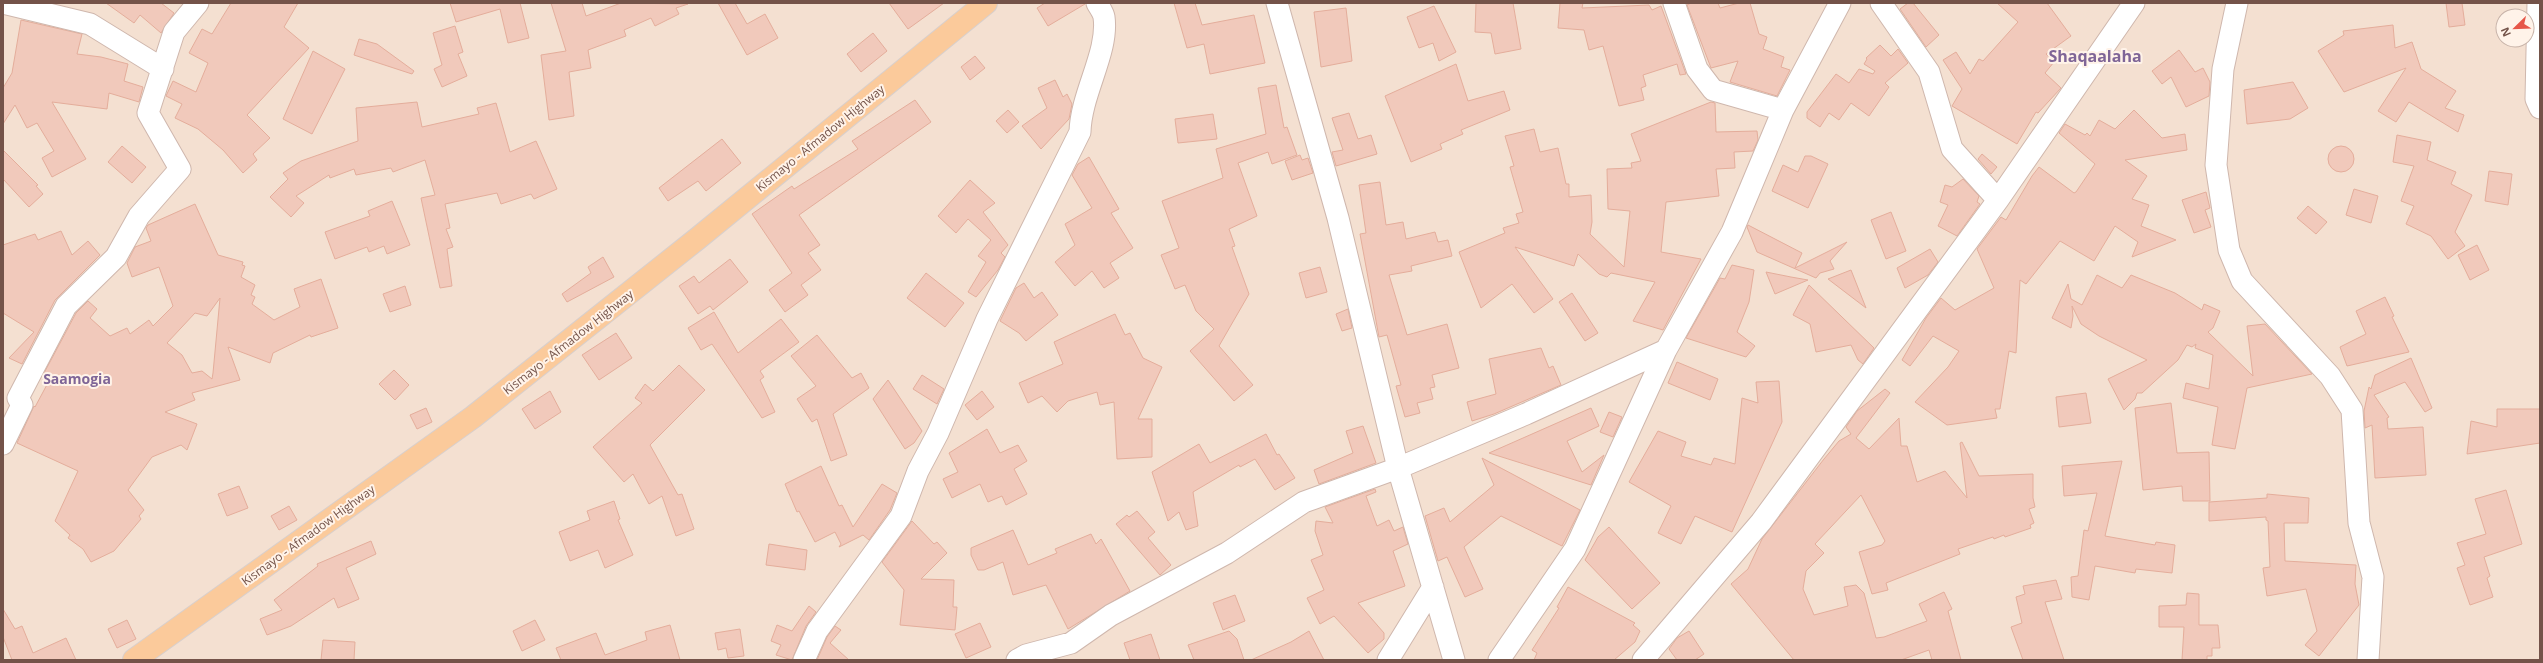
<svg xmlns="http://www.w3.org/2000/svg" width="2543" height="663" viewBox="0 0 2543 663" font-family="'Open Sans',sans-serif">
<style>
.residential{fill:#f4e0d1;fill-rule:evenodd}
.building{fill:#f1c9bb;stroke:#e4ad9b;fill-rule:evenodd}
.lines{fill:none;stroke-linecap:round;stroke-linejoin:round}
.minor-casing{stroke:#cfb7ad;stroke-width:23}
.primary-casing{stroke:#d8cfcc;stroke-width:24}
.minor{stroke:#fff;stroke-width:21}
.primary{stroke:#fbca9b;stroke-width:22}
.labels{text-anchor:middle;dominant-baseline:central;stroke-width:4;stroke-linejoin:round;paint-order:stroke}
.street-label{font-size:12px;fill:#745349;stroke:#fff3e9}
.quarter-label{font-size:14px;font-weight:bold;fill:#7f6597;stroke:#fff3e9}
.district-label{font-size:16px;font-weight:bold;fill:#7f6597;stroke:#fff3e9}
</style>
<rect width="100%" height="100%" fill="#fcefe3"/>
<path class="residential" d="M3,3H2540V660H3ZM2503,16H2527V40H2503Z"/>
<path class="building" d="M106,3H161L174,13L161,33L140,15L134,23Z
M231,3H298L284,27L309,48L247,115L270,138L253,154L257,160L243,173L223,150L198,129L175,118L182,104L166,96L173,81L196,92L208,63L189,53L202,29L212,34Z
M450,3H520L529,38L508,43L500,9L456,22Z
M551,3H582L586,16L621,3L688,4L676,8L679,14L655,26L651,18L624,30L626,36L588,50L591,68L569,72L574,116L549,120L541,55L566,51Z
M718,3H735L747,24L765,14L778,38L747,55Z
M889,3H944L908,29Z
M1045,3H1085V4L1048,26L1037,8Z
M1174,3H1195L1202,25L1254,15L1265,63L1210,74L1204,44L1187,48Z
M1476,3H1513L1521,49L1495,54L1491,33L1475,32Z
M1560,3H1583L1582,8L1649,5L1652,10L1661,6L1686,74L1680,75L1677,64L1643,75L1646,86L1641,88L1644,100L1619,106L1603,46L1589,50L1584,30L1558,28Z
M1691,3H1718L1720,8L1739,3H1750L1759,34L1767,37L1763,49L1784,57L1781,67L1790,70L1777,96L1730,82L1738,61L1711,68L1687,5Z
M1908,3H1913L1939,35L1926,47L1900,9Z
M1997,3H2047L2071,36L2046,54L2054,62L2045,73L2061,88L2038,113L2036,112L2017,144L1952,106L1962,89L1943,60L1956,52L1970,74L1979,59L1983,61L2018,22Z
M2446,3H2462L2465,25L2449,27Z
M1434,6L1456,52L1439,61L1433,43L1419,48L1407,17Z
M1346,8L1352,61L1321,67L1314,12Z
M21,20L82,34L77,54L101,57L128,64L124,81L143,87L139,102L109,93L107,109L52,102L86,159L52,177L42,158L54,151L37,123L27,128L15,105L3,124V88L12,73Z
M2393,25L2395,48L2412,42L2421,69L2456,91L2445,108L2464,115L2458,132L2409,102L2396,122L2378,111L2406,68L2344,92L2318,51L2344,35L2343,31Z
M455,26L463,52L458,54L467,76L442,87L434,69L442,65L433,33Z
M873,33L887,51L861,72L847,54Z
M359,39L377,44L414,71L412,74L354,55Z
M1880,45L1891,56L1898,49L1908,63L1885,83L1889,87L1869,116L1851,103L1839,120L1829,113L1820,127L1807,118V112L1836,74L1849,83L1859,69L1873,74L1875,71L1864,64L1867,59L1866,58Z
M2179,50L2195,72L2203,68L2210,82L2209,96L2186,107L2171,77L2162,84L2152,71Z
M313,51L345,69L312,134L283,119Z
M975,56L985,68L970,80L961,67Z
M1456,64L1468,101L1504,91L1510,110L1461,130L1463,134L1440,144L1442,149L1411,162L1385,96Z
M1055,80L1063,97L1067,94L1072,104L1069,119L1041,149L1022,126L1047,108L1038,88Z
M2293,82L2308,108L2290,119L2247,124L2244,90Z
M1276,85L1284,128L1287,127L1297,155L1272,164L1268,152L1238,163L1257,216L1229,229L1235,246L1232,247L1249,294L1219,346L1253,385L1234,401L1190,351L1214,329L1196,311L1185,285L1175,289L1161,255L1179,248L1162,201L1223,178L1216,149L1266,134L1258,88Z
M915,100L931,122L799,215L820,245L808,253L821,270L801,285L808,295L785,312L769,290L792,273L752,214L792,186L794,189L858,149L852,141Z
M417,102L422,127L479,114L477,108L496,103L510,152L536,141L557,189L534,199L531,194L501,204L497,193L445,204L450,228L446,229L453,247L447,249L452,286L440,288L421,198L435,195L425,160L393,172L391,168L356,175L354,169L330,178L329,175L296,196L304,203L291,217L270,197L288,179L283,173L301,161L358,141L356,108Z
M1711,102L1715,103L1716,132L1757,131L1758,140L1753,151L1734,152L1735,168L1716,169L1719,196L1666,202L1661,252L1701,259L1663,330L1633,321L1655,282L1611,273L1607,277L1599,274L1578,254L1574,266L1515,247L1553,299L1534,313L1512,284L1481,308L1459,252L1505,233L1503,228L1519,223L1516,214L1523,212L1510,167L1514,166L1505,136L1534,129L1540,152L1558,148L1566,184H1569V197L1591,195L1592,222L1590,234L1624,267L1630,211L1608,209L1607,169L1632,168L1631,163L1641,161L1631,134Z
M1008,110L1019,122L1007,133L996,121Z
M2134,110L2162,138L2185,134L2187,150L2125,160L2147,176L2132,199L2149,205L2141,226L2176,240L2132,257L2138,242L2115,226L2094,261L2060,241L2026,284L2020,280L2016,353L2009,351L2000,409H1995L1997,418L1947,425L1915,402L1948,367L1959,351L1933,336L1910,366L1902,360L1926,318L1941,298L1955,310L1994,288L1977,249L2001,217L2006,220L2032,176L2039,167L2074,193L2076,192L2095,164L2059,133L2065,124L2085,135L2087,133L2090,136L2099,120L2115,129Z
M1349,113L1358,139L1371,135L1377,154L1336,166L1332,152L1343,150L1332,118Z
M1213,114L1217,139L1178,143L1175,119Z
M2397,135L2431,142L2427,160L2456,172L2451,184L2472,195L2455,232L2465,246L2448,259L2431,236L2406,224L2414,206L2401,201L2414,166L2393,162Z
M722,139L741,163L706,191L698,181L668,201L659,188Z
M122,146L146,167L132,183L108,162Z
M2328 159a13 13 0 1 1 26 0a13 13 0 1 1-26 0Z
M3,150L38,185L36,186L43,194L29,207L3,179Z
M1982,154L1997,167L1991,174L1978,159Z
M1300,155L1302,160L1308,158L1313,173L1292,180L1285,161Z
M1805,156H1811L1828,164L1808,208L1772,191L1783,165L1798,172Z
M1089,157L1119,209L1111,213L1133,248L1110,263L1119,278L1104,288L1092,271L1075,286L1055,262L1075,245L1065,224L1092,208L1072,175L1078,164Z
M2489,171L2512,174L2508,205L2485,201Z
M1963,179L1979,196L1977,202L1980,204L1957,236L1938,226L1948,205L1940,202L1945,185L1952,187Z
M970,180L995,203L983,212L1008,245L1001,253L1005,257L998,270L976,297L968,292L986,262L978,256L991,240L968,219L956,233L938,216Z
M1380,182L1386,225L1403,222L1406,239L1435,232L1438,242L1448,240L1452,256L1411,266L1412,271L1389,275L1407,335L1447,324L1459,368L1432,375L1435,387L1430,388L1433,399L1417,403L1420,413L1405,417L1396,386L1401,385L1387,335L1379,337L1360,234L1366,233L1359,185Z
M2354,189L2378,196L2371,223L2346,215Z
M2206,192L2210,208L2205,210L2211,227L2194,233L2182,200Z
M392,201L410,245L387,254L384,246L369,252L367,247L335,259L325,232L370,216L368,211Z
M195,204L218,255L243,262L242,265L245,266L241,277L255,285L251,295L255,297L252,304L274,320L300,307L294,289L321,279L338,328L311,337L310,335L273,353L270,363L228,347L240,380L192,393L195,400L165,412L197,424L187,450L181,445L152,457L128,490L144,510L139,516L141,519L114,551L91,562L83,549L68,538L70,535L55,521L78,471L17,443L34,406L35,407L50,379L43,375L76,313L88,301L97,309L90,318L110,336L127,328L130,334L149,320L153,326L173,306L159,267L132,277L127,263L135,247L151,241L146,228L148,225ZM220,298L213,373L212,379L202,371L192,373L182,355L167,343L195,313L207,316Z
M2308,206L2327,222L2316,234L2297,218Z
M1891,212L1906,251L1886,259L1871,220Z
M1748,225L1802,253L1795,268L1847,242L1830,261L1834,269L1820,273L1816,278L1757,252L1747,227Z
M61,231L72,255L88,241L100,255L55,300L22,364L9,358L34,332L3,313V245L35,234L38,240Z
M2477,245L2489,270L2470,280L2458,255Z
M1930,249L1938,262L1928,275L1905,288L1897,268Z
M603,257L614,277L567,302L562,294L591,273L588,267Z
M730,259L748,282L713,310L710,306L698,314L679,286L694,276L699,283Z
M1732,265L1754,270L1749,302L1737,332L1755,346L1746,357L1686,338L1720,278L1725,279Z
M1320,267L1327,292L1306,298L1299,273Z
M1851,270L1866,308L1828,279Z
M1766,272L1791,277L1808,280L1775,294Z
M926,273L964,303L945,327L907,298Z
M2097,275L2122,288L2131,275L2175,293L2202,310L2204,304L2220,311L2213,328L2208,332L2253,376L2247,326L2265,324L2312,374L2247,388L2235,449L2212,445L2218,407L2183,398L2186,383L2209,389L2213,355L2195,348L2196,344L2192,347L2187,345L2178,360L2142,393H2137L2135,399L2124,410L2108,379L2147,360L2099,336L2081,324L2072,306L2073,316L2071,328L2052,318L2068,284L2071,299L2082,305Z
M1024,283L1034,298L1042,292L1058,315L1026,341L1019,333L1000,321L1016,288Z
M1809,285L1874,348L1863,364L1858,360L1851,345L1816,352L1810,324L1793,315Z
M405,286L411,305L390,312L383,294Z
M1572,293L1598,333L1585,341L1559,302Z
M2385,297L2394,316L2392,317L2409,352L2347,366L2340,347L2366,334L2356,311Z
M1348,309L1352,328L1342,331L1336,314Z
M714,312L738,353L781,319L799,342L760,371L764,377L760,380L775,412L762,418L712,344L701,350L688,328Z
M1115,314L1125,335L1130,333L1143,358L1162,367L1138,419H1152V457L1117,459L1114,402L1100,405L1097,392L1068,401L1057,412L1042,396L1028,403L1019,383L1063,364L1054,342Z
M616,333L632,358L599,380L582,355Z
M817,335L852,378L861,373L869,388L833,414L847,455L831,461L817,419L812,422L797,399L816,386L791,356Z
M1541,348L1549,368L1553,366L1561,385L1494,414L1472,421L1467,402L1496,394L1489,359Z
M2411,358L2432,408L2425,412L2405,382L2374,395L2389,417L2387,418L2388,429L2423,427L2426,475L2375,478L2372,425L2365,428L2364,411L2369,387L2371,389L2375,375Z
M1677,362L1718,379L1710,400L1668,383Z
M679,365L705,390L650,445L678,495L682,494L694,529L676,536L662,496L649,504L633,474L624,482L593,447L642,403L635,398L645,384L653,391Z
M394,370L409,385L395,400L379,384Z
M922,375L944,389L937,404L913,389Z
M888,380L922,431L914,443L905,449L873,399Z
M1779,381L1782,422L1732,532L1695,516L1681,544L1658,533L1671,506L1629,482L1658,431L1686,442L1681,456L1711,465L1714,458L1735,464L1742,398L1758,403L1756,382Z
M1885,389L1890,393L1856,438L1869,449L1899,418L1901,446H1907L1917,482L1945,471L1967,498L1960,443L1962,442L1979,476L2033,474V498L2035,507L2029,509L2034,523L2030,525L2031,528L2005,537L2004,535L1994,539L1993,537L1958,549L1960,554L1886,583L1888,590L1872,594L1859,552L1882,545L1885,541L1861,495L1815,544L1824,553L1806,571L1803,589L1814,615L1848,606L1844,587L1856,585L1864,593L1876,638L1884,637L1927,621L1919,604L1944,592L1952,609L1948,611L1961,660H1932L1929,650L1901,660H1794L1731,584L1748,569L1762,539L1824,459L1839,441L1851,434L1846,427L1857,411Z
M550,391L561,412L535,429L522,409Z
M982,391L994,407L977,420L965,405Z
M2086,393L2091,423L2059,427L2056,397Z
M2171,403L2177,453L2209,452L2210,501H2183L2182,486L2143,490L2135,408Z
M426,408L432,422L417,429L410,415Z
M1591,408L1599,426L1567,441L1582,472L1604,455L1591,485L1489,453Z
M2497,409H2540V443L2467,454L2471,421L2497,427Z
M1609,412L1622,417L1613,437L1600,432Z
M1363,426L1376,463L1319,484L1314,470L1353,453L1346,431Z
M987,429L1000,453L1018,445L1027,461L1014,469L1027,494L1006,505L1002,496L988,502L980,484L952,498L943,479L958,472L949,453Z
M1266,434L1277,455L1279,454L1295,478L1275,490L1255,459L1240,467L1239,465L1193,492L1198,526L1186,530L1179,512L1168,521L1152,472L1199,444L1210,463Z
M1482,458L1580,510L1562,546L1501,516L1464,547L1483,589L1465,597L1447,557L1438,561L1425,516L1444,508L1450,522L1494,485Z
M2122,461L2105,536L2155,545L2156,542L2175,545L2172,573L2136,569L2135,573L2095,566L2089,600L2072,597L2071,577L2078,576L2084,530L2088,531L2097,493L2064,496L2062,466Z
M821,466L839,506L842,505L853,527L882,484L897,493L890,510L869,540L863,535L839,547L841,544L835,532L815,542L799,511L797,512L785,484Z
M239,486L248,508L227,516L218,494Z
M1375,489L1376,492L1366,496L1377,526L1389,520L1394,531L1403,527L1408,544L1393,551L1405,586L1358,603L1384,633V639L1368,653L1334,616L1320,624L1307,598L1324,590L1311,560L1323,555L1315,531L1316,521L1333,523L1325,507Z
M2506,490L2522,544L2484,557L2490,576L2487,578L2493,597L2470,605L2457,568L2465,565L2457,543L2486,534L2475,499Z
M2267,494L2309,498L2308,523H2284L2285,561L2356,565L2355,584L2359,605L2319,656L2305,645L2317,631L2306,589L2267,596L2263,568L2270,567L2268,521L2266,520V517L2209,521V502L2267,498Z
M614,501L620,519L618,520L633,555L605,568L598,550L570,561L559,532L590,520L587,511Z
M289,506L297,520L279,530L271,516Z
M1137,511L1155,532L1148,538L1171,565L1160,575L1116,524L1127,515L1129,517Z
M912,521L934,544L937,542L947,553L921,579L954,580L953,607H957L955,630L900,625L904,590L882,562Z
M1609,527L1660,583L1632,609L1585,560L1598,537Z
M1013,530L1028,565L1057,553L1055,549L1091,534L1096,544L1101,539L1130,591L1068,629L1046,585L1013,595L1003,562L984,570H978L971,555V548Z
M371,541L376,554L346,568L359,599L338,608L334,598L291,626L267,635L260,619L282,610L274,600L318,566L317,564Z
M769,544L807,550L805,570L766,565Z
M2056,580L2062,599L2045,602L2064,660H2023L2011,627L2022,623L2016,597L2025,594L2023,586Z
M1568,587L1635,623L1633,625L1640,631L1635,642L1614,660H1534L1537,653L1532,650L1559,608L1557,607Z
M2187,593L2199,594V625H2218L2220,648H2212V656H2207V660H2182L2184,627H2159V606L2186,605Z
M1235,595L1245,621L1223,630L1213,603Z
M809,606L816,612L806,626L792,660L776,655L781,645L771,641L777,625L792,631Z
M3,609L15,629L22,626L33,653L66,638L76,660H12L3,637Z
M127,620L136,639L117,648L108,629Z
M535,620L545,640L522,651L513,631Z
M980,623L991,647L966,658L955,634Z
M670,625L680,660H561L556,648L596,633L605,655L647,640L645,632Z
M835,626L841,630L830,643L849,660H817L827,637Z
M740,629L744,656L728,658L726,648L718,650L715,633Z
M1229,631L1237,639L1244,660H1194L1188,645Z
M1309,631L1324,660H1251L1291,642Z
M1689,631L1704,654L1695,660H1677L1669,649L1677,638Z
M1151,634L1160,660H1130L1124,643Z
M323,640L355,642L354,660H321Z"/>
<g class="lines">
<g class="minor-casing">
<path id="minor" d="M3,3L90,24L163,69
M1277,3L1338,218L1398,468L1454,660
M1674,3L1697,69L1713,90L1783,110
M1881,3L1929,72L1952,149L1998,200
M2237,3L2223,69L2216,165L2229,250L2242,281L2330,376L2352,410L2359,523L2373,577L2368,660
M2538,3L2536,99L2540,108
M3,444L22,405L18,398L66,306L116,257L139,216L180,169L148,113L174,32L198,3
M804,660L817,631L901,516L918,471L938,433L987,319L1080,132C1081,93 1109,52 1104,17C1103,12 1099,7 1097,3
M1017,660L1026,655L1071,643L1111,615L1227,553L1304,502L1398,468L1526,414L1666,350
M1388,660L1433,587
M1499,660L1575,549L1666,350L1732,232L1783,110L1840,3
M1643,660L1761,522L1998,200L2134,3"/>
</g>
<g class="primary-casing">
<path id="primary" d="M134,660L473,417L697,239L986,3"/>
</g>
<use href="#minor" class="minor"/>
<use href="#primary" class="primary"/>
</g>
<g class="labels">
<g class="street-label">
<text transform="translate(820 138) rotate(-39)">Kismayo - Afmadow Highway</text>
<text transform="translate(568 342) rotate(-38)">Kismayo - Afmadow Highway</text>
<text transform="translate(308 535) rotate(-36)">Kismayo - Afmadow Highway</text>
</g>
<g class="quarter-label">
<text x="77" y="378">Saamogia</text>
</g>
<g class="district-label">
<text x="2095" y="56">Shaqaalaha</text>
</g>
</g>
<rect width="2543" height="663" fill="none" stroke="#745349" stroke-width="8"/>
<g transform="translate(2515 28) rotate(247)"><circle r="19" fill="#fff3e9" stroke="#c7b3a9"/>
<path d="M0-3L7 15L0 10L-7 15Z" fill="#e65648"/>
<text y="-6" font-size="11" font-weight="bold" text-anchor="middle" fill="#745349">N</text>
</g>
</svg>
